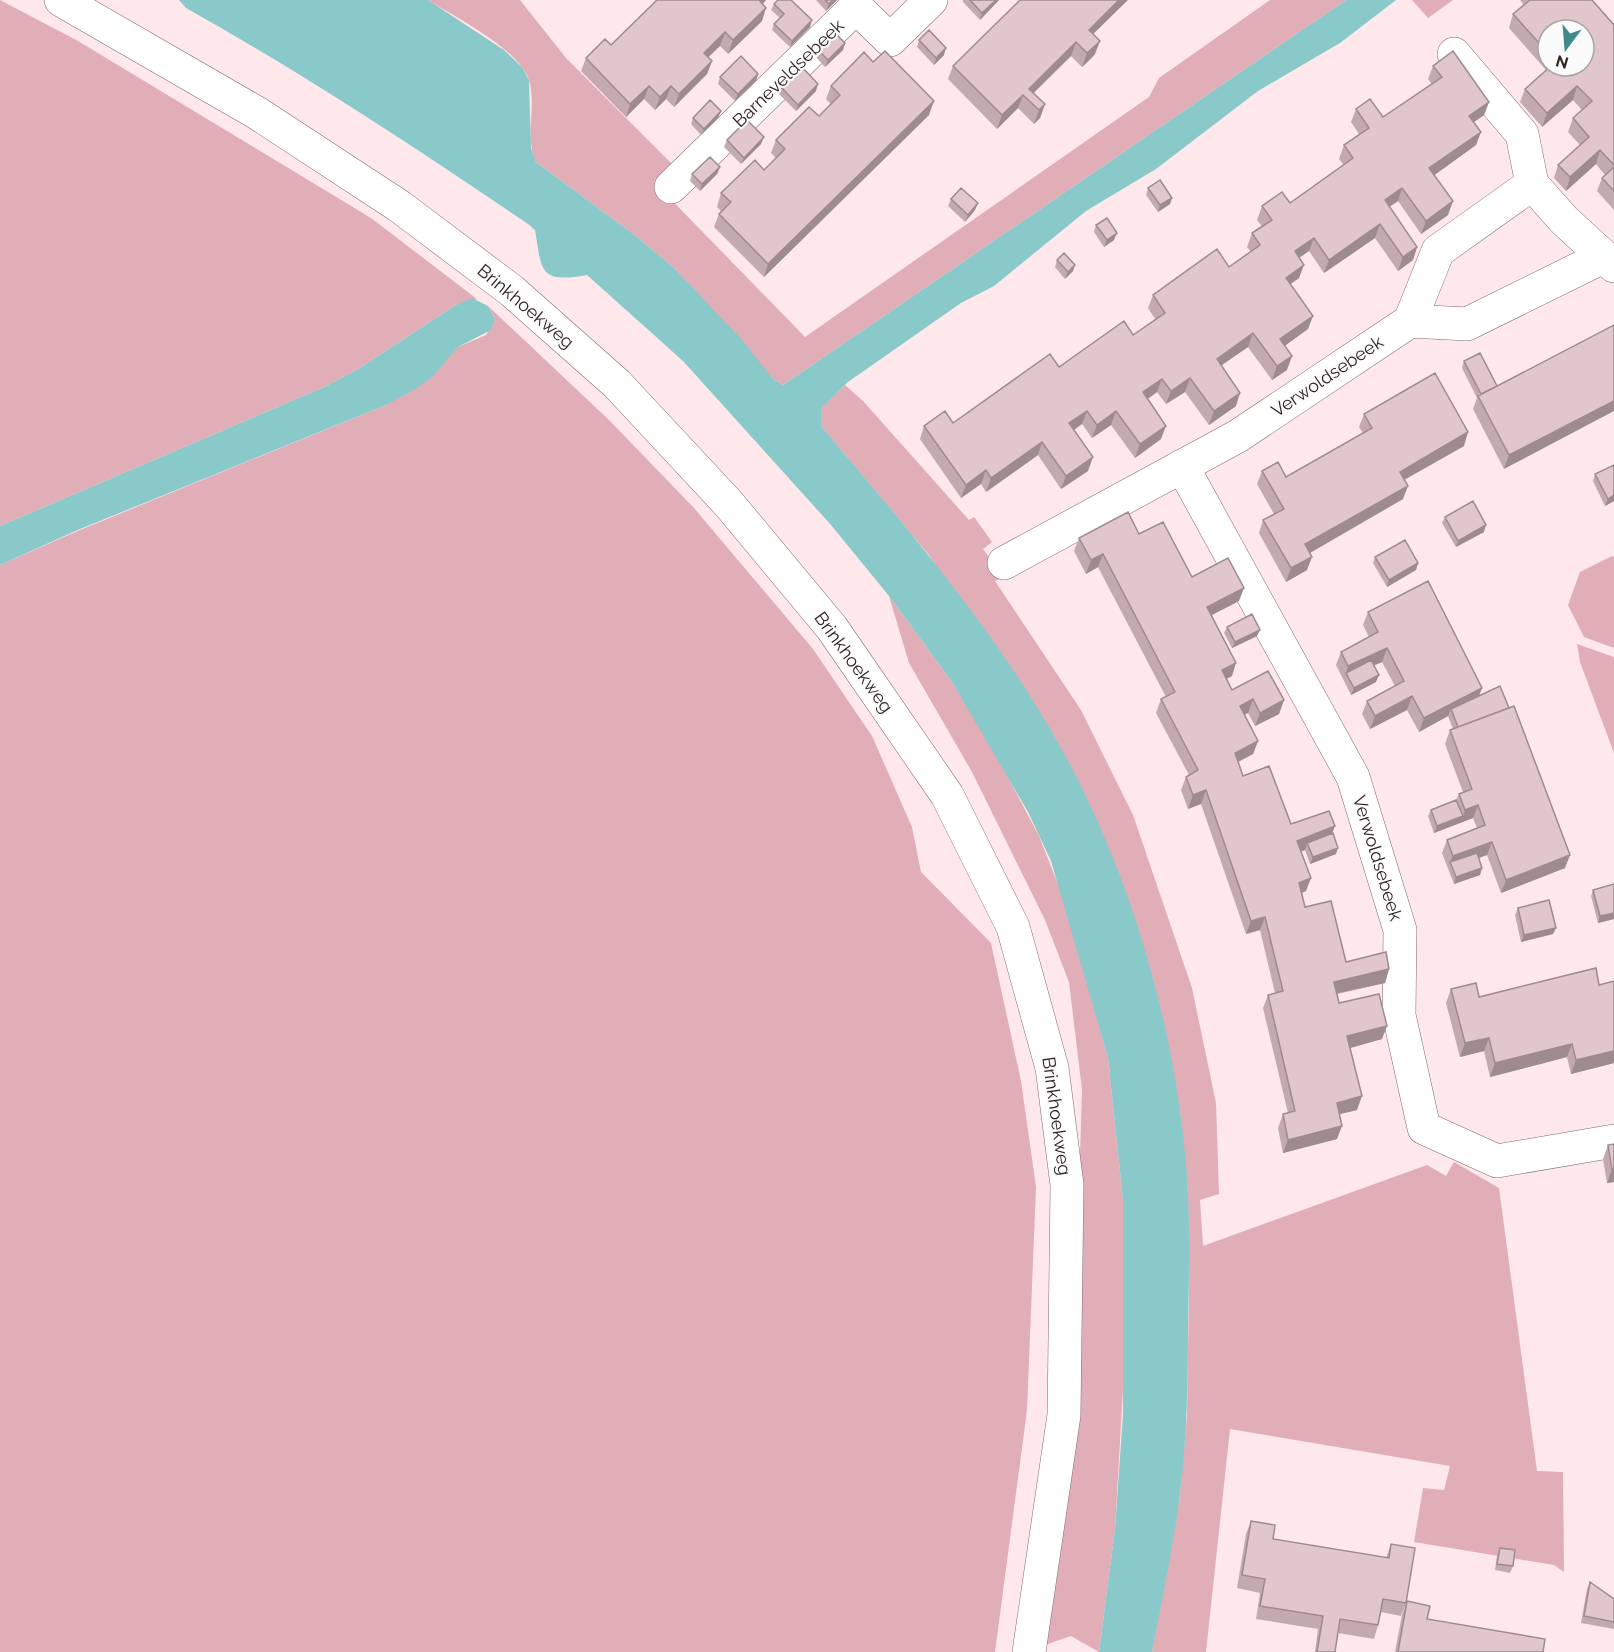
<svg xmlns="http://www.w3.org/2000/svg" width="1614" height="1652" viewBox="0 0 1614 1652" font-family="Raleway,sans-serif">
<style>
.green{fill:#e1adb6}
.water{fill:#8ac9ca}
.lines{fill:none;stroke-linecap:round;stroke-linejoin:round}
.minor-casing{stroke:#826a6f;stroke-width:34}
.minor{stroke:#fff;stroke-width:33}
.wall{fill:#c2aaaf;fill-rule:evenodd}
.shaded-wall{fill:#9e8b8e}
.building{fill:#e1c6cb;stroke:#9e8b8e;stroke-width:1.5}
.labels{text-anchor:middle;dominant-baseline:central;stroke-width:4.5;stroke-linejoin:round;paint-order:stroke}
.street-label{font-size:18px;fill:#2e2426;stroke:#fbfbfb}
</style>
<rect width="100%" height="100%" fill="#fee8eb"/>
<path class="green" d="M0,0L78,41L371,218L477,299L456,305L358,369L324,387L0,526Z
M428,0H520L566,58L672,164L654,182L805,337L1149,97L1159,78L1270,0H1346L783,385L773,379L673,267L636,236L536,162C524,136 537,107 529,80C519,49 455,17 428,0Z
M1412,0H1453L1428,18Z
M488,306L609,420L694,508L813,649L872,736L912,827L921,872L991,943L1021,1081L1036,1187L1027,1410L995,1652H0V565L80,530L386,405L458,347L486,335L495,319Z
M845,385L863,401L969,520L974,517L992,542L983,549L1004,577L995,581L1081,710L1133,815L1192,988L1216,1103L1219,1194L1200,1200L1203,1246L1427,1165L1446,1176L1454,1162L1499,1188L1537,1471L1563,1472L1564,1572L1554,1565L1414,1542L1423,1488L1444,1490L1450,1466L1230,1429L1206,1652H1152L1180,1495L1187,1415L1189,1288L1188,1193L1180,1112L1153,979L1102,833L1057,741L928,554L821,426V407Z
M1612,556L1614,557V648L1584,637L1568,605L1580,572Z
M889,596L952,682L992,747L1039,836L1063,897L1108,1058L1123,1200L1124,1372L1115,1529L1099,1652L1071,1636L1042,1646L1077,1254L1082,1090L1069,982L1045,920L972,772L909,663Z
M1577,644L1614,657V753L1580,662Z"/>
<path class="water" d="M179,0H428L504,50L522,67L529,80L531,148L536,162L636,236L673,267L743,341L773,379L783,385L1346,0H1396L1340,43L1258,91L1156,169L1086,211L994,286L961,303L848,382L821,408V426C906,527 992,626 1057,741C1133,874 1180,1041 1188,1194C1190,1238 1189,1283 1188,1327C1188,1383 1187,1439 1180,1494C1173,1547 1162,1600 1152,1652H1099L1115,1529L1123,1414V1200L1108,1058L1051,861L1028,812L952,682L889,596L831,525L683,361L587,275C538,284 542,270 535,230L528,224C416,148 304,74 186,8Z
M472,298L488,306L495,319L491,330L458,347L433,376L417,388L386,405L80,529L0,565V526L324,387L358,369L456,305Z"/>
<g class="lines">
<g class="minor-casing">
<path id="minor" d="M61,0L257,113L399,206L512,291L617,384L728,503L832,628L947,795L1013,927L1052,1068L1067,1185L1064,1415L1029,1652
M1454,54L1522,134L1532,184L1564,220L1614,266
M671,187L856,7L890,40L931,0
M1410,321L1438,251L1532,184
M1182,466L1353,777L1400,930L1399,1015L1424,1128L1497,1161L1614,1141
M1004,563L1238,436L1410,321L1467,324L1603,257"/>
</g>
<use href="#minor" class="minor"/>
</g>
<path class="wall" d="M766,0L763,4L762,21L728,54L720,46L708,57L712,61L707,74L674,107L666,99L655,110L644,99L626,117L581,71L586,58Z
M816,0H837L826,11Z
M963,0H999L980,20L963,2Z
M1520,0H1592L1614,25V210L1597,191L1602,178L1605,175L1596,164L1566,191L1554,178L1558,165L1580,145L1568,132L1573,118L1582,110L1573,100L1542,127L1520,102L1525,89L1546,70L1509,28L1513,14L1524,5ZM1548,30L1584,66H1548Z
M774,4L810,27L790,47L772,30L774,24L780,18L771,10Z
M1093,34L1095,54L1091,59L1082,67L1071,56L1034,93L1045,104L1040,118L1034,124L1018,108L997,129L948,79L953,66Z
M919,40L944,55L934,65L917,47Z
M845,43L843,50L825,67L815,56L818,50Z
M873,62L929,115L764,277L714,227L719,214L721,211L717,207L721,193L764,170L776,158L771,153L776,140L819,116L831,104L826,99L831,86Z
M1433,66L1489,102L1484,115L1474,122L1476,145L1434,175L1448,215L1421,234L1398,201L1389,207L1417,247L1413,260L1398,271L1375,238L1324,273L1309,251L1299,258V278L1290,284L1308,329L1284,346L1287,370L1272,380L1248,347L1221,365L1236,406L1209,425L1185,392L1166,404L1157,392L1147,399L1161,439L1135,458L1111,425L1092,438L1082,424L1074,430L1088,471L1061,489L1038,455L986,492L981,484L961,498L920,439L924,426L953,423L1059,367L1133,335L1155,319L1148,308L1153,295L1229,267L1251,252L1247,247L1252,233L1262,226L1257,220L1262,206L1290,203L1344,165L1339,159L1344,145L1359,134L1351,122L1356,109L1383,117L1432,84L1428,79Z
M758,74L756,81L735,101L718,84L720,77Z
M780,86L816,91L796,111L778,93Z
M693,118H718L701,135L691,124Z
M727,140L761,144L741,164L724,147Z
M720,167L717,174L700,191L690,181L692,174Z
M1148,188L1172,198L1170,204L1158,212L1146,195Z
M951,199L975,210L965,222L948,206Z
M1096,225L1114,240L1104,247L1094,232Z
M1057,260L1073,271L1065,279L1055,267Z
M1614,325L1504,469L1473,409L1477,398L1462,368L1464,361L1497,386Z
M1364,414L1464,446L1404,480L1403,499L1310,553L1307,570L1286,582L1259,533L1263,520L1274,514L1257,484L1262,471L1286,477L1363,433L1359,427Z
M1614,465V501L1605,506L1593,481L1595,474Z
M1445,517L1484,532L1456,547L1442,523Z
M1139,534L1192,577L1239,601L1212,615L1232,676L1226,679L1232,690L1284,700L1279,714L1255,726L1248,713L1244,715L1258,741L1253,754L1238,762L1243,776L1291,824L1333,833L1336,854L1310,864L1305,850L1301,851L1306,891L1302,893L1305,907L1346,962L1389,969L1385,983L1337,994L1339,1003L1382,1039L1350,1048L1357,1110L1339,1114L1337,1139L1283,1153L1278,1128L1283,1114L1288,1113L1263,1008L1268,995L1275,993L1260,930L1246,934L1201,804L1188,809L1181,790L1186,777L1189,775L1156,713L1161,699L1166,697L1098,567L1086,574L1074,551L1079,538Z
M1375,557L1418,563L1416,570L1387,587L1373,563Z
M1368,612L1482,688L1479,696L1565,868L1501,893L1487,855L1479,858L1482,868L1480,875L1454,884L1442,853L1447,840L1477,828L1473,818L1434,833L1428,816L1431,810L1456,800L1459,794L1463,792L1445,744L1450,730L1453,729L1448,716L1419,732L1407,710L1370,729L1362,714L1367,701L1395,686L1382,662L1374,665L1376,682L1351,695L1336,665L1341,652L1369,637L1363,625Z
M1227,627L1257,636L1232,648L1224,633Z
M1593,890L1614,919L1598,923L1591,896Z
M1518,908L1553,934L1521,942L1515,915Z
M1614,981V1063L1571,1074L1567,1057L1490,1077L1484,1051L1460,1057L1446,1003L1451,989L1479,997L1599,985Z
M1608,1145L1614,1182L1607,1183L1603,1159Z
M1251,1521L1273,1539L1386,1558L1391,1544L1406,1603L1401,1616L1381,1612L1378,1625L1374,1639L1338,1633L1335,1652H1315L1318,1629L1256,1619L1260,1593L1237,1588L1246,1534Z
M1500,1548L1513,1566L1510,1573L1495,1570L1497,1555Z
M1590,1582L1614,1599V1629L1581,1623L1587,1589Z
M1407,1601L1427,1619L1543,1652H1395L1402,1615Z"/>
<path class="shaded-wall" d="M758,0H766L754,13Z
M833,0H837L826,11L829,4Z
M996,0H999L980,20L982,13Z
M1119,0H1128L1084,43L1089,30Z
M766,8L762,21L728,54L733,40Z
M812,20L810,27L790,47L792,41Z
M725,32L720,46L699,66L704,53Z
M1100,41L1095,54L1082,67L1087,53Z
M1076,42L1071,56L1027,99L1029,89Z
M845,43L843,50L825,67L828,60Z
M946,48L944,55L934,65L936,58Z
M712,61L707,74L674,107L679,94Z
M758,74L756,81L735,101L738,94Z
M818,84L816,91L796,111L798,105Z
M649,86L644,99L626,117L630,104Z
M671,86L666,99L655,110L660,97Z
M1577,86L1573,100L1542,127L1547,113Z
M1023,95L1018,108L997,129L1002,115Z
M934,101L929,115L764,277L768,264Z
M1489,102L1484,115L1464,129L1469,116Z
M1045,104L1040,118L1034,124L1039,110Z
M721,111L718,118L701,135L704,129Z
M1481,132L1476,145L1425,182L1429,168Z
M764,137L761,144L741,164L744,158Z
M1600,150L1596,164L1566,191L1570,177Z
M720,167L717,174L700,191L702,184Z
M1402,188L1398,201L1380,213L1385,200Z
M1172,198L1170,204L1158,212L1160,205Z
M1453,201L1448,215L1421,234L1426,221Z
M978,203L975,210L965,222L968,215Z
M1380,224L1375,238L1324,273L1329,260Z
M1117,233L1114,240L1104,247L1107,240Z
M1314,238L1309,251L1290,264L1295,251Z
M1417,247L1413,260L1398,271L1403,257Z
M1075,265L1073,271L1065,279L1068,272Z
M1304,265L1299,278L1281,291L1286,278Z
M1313,316L1308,329L1275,353L1280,339Z
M1253,333L1248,347L1212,372L1217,359Z
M1292,356L1287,370L1272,380L1277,366Z
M1190,378L1185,392L1166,404L1171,391Z
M1162,379L1157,392L1138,406L1143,392Z
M1240,393L1236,406L1209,425L1214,411Z
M1614,401V411L1504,469L1509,455Z
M1087,411L1082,424L1064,437L1069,423Z
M1116,411L1111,425L1092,438L1097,425Z
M1166,426L1161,439L1135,458L1140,444Z
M1468,432L1464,446L1395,485L1400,472Z
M1042,442L1038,455L986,492L991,478Z
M1093,457L1088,471L1061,489L1066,476Z
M986,470L981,484L961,498L966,485Z
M1408,486L1403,499L1301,558L1305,544Z
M1614,495V501L1605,506L1608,499Z
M1486,525L1484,532L1456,547L1458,541Z
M1103,554L1098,567L1086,574L1091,560Z
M1312,557L1307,570L1286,582L1291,568Z
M1418,563L1416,570L1387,587L1389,580Z
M1244,588L1239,601L1202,620L1207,607Z
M1260,630L1257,636L1232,648L1235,642Z
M1387,648L1382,662L1348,677L1346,673L1348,666Z
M1236,663L1232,676L1217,684L1222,670Z
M1379,675L1376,682L1351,695L1354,688Z
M1482,688L1477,701L1451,709L1448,716L1419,732L1424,718Z
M1412,696L1407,710L1370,729L1375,716Z
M1253,699L1248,713L1235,719L1240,706Z
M1284,700L1279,714L1255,726L1260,713Z
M1258,741L1253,754L1230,766L1235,753Z
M1206,790L1201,804L1188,809L1193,795Z
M1478,805L1473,818L1434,833L1437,826L1463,816L1465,810Z
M1335,826L1330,839L1307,843L1305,850L1292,855L1297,841Z
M1492,842L1487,855L1452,867L1450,862L1453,856Z
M1338,848L1336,854L1310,864L1313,857Z
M1570,855L1565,868L1501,893L1506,880Z
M1482,868L1480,875L1454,884L1456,877Z
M1311,878L1306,891L1294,896L1299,883Z
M1614,913V919L1598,923L1600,916Z
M1265,917L1260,930L1246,934L1251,921Z
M1556,928L1553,934L1521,942L1524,935Z
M1389,969L1385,983L1329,995L1334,982Z
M1387,1026L1382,1039L1343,1050L1347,1036Z
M1489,1038L1484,1051L1460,1057L1465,1043Z
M1572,1044L1567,1057L1490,1077L1495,1063Z
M1614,1051V1063L1571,1074L1576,1060Z
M1362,1096L1357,1110L1332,1116L1337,1103Z
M1342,1126L1337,1139L1283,1153L1288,1140Z
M1612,1169H1614V1182L1607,1183Z"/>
<path class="building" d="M657,0H759L766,8L733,40L725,32L704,53L712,61L679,94L671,86L660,97L649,86L630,104L586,58L605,39L611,45Z
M778,0H791L812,20L792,41L774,24L784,14L774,4Z
M825,0H833L829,4Z
M970,0H996L982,13Z
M1020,0H1119L1089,30L1100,41L1096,45L1087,53L1076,42L1029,89L1045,104L1039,110L1023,95L1002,115L953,66Z
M1530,0H1592L1614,25V165L1600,150L1570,177L1558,165L1589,137L1573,118L1592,101L1577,86L1547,113L1525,89L1551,66H1584V30H1548V53L1513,14Z
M929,30L946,48L936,58L919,40Z
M835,33L845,43L828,60L818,50Z
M885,51L934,101L768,264L719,214L731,202L721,193L755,160L764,170L785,149L776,140L809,107L819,116L840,95L831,86L864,52L873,62Z
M1453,51L1489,102L1469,116L1481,132L1429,168L1453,201L1426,221L1402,188L1385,200L1417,247L1403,257L1380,224L1329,260L1314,238L1295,251L1304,265L1286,278L1313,316L1280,339L1292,356L1277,366L1253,333L1217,359L1240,393L1214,411L1190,378L1171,391L1162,379L1143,392L1166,426L1140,444L1116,411L1097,425L1087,411L1069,423L1093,457L1066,476L1042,442L991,478L986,470L966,485L924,426L945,411L953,423L1050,354L1059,367L1124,321L1133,335L1165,313L1153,295L1217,249L1229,267L1260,245L1252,233L1272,220L1262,206L1282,192L1290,203L1353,158L1344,145L1369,128L1356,109L1370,99L1383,117L1442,77L1433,66Z
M741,56L758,74L738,94L720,77Z
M801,66L818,84L798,105L780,86Z
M710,100L721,111L704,129L693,118Z
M747,120L764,137L744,158L727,140Z
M710,157L720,167L702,184L692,174Z
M1614,167V191L1602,178Z
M1160,180L1172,198L1160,205L1148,188Z
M961,188L978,203L968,215L951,199Z
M1107,218L1117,233L1107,240L1096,225Z
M1064,253L1075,265L1068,272L1057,260Z
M1614,325V401L1509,455L1478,396Z
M1480,353L1497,386L1481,394L1464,361Z
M1435,373L1468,432L1400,472L1408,486L1305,544L1312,557L1291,568L1263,520L1284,509L1262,471L1278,462L1286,477L1372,428L1364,414Z
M1614,465V495L1608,499L1595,474Z
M1473,501L1486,525L1458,541L1445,517Z
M1128,512L1139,534L1163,522L1192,577L1228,558L1244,588L1207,607L1236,663L1222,670L1232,690L1268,671L1284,700L1260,713L1253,699L1240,706L1258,741L1235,753L1243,776L1269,766L1291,824L1329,811L1335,826L1297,841L1311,878L1299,883L1305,907L1331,901L1346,962L1386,952L1389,969L1334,982L1339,1003L1379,994L1387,1026L1347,1036L1362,1096L1337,1103L1342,1126L1288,1140L1283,1114L1295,1111L1268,995L1283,991L1265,917L1251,921L1206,790L1193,795L1186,777L1198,770L1161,699L1175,692L1103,554L1091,560L1079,538Z
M1405,540L1418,563L1389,580L1375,557Z
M1428,581L1482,688L1424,718L1412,696L1375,716L1367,701L1404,681L1387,648L1348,666L1341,652L1378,632L1368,612Z
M1252,614L1260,630L1235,642L1227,627Z
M1371,660L1379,675L1354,688L1346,673Z
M1500,686L1509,708L1458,727L1451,709Z
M1514,706L1570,855L1506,880L1492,842L1453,856L1447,840L1485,825L1478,805L1465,810L1459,794L1472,789L1450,730Z
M1456,800L1463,816L1437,826L1431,810Z
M1333,833L1338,848L1313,857L1307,843Z
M1477,853L1482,868L1456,877L1450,862Z
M1614,884V913L1600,916L1593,890Z
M1549,900L1556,928L1524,935L1518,908Z
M1596,968L1599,985L1614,981V1051L1576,1060L1572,1044L1495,1063L1489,1038L1465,1043L1451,989L1476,983L1479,997Z
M1614,1144V1169H1612L1608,1145Z
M1251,1521L1275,1525L1273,1539L1389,1558L1391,1544L1415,1548L1406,1603L1383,1599L1378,1625L1340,1619L1335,1652H1317L1323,1616L1260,1606L1265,1579L1242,1575Z
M1500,1548L1515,1550L1513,1566L1497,1564Z
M1590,1582L1614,1599V1622L1584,1616Z
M1407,1601L1430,1606L1427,1619L1545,1639L1543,1652H1398Z"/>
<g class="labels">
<g class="street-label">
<text transform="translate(788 73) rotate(-44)">Barneveldsebeek</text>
<text transform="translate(526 306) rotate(40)">Brinkhoekweg</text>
<text transform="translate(1327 376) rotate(-34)">Verwoldsebeek</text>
<text transform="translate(854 662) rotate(54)">Brinkhoekweg</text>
<text transform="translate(1378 858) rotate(73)">Verwoldsebeek</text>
<text transform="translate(1057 1116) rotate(82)">Brinkhoekweg</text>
</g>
</g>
<g transform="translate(1566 48) rotate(196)"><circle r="28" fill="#fbfbfb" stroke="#a9a5a6" stroke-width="1.5"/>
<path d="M0-4.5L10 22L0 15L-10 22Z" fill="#418a8b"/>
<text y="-9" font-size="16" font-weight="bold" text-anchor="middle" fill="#2e2426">N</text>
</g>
</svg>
